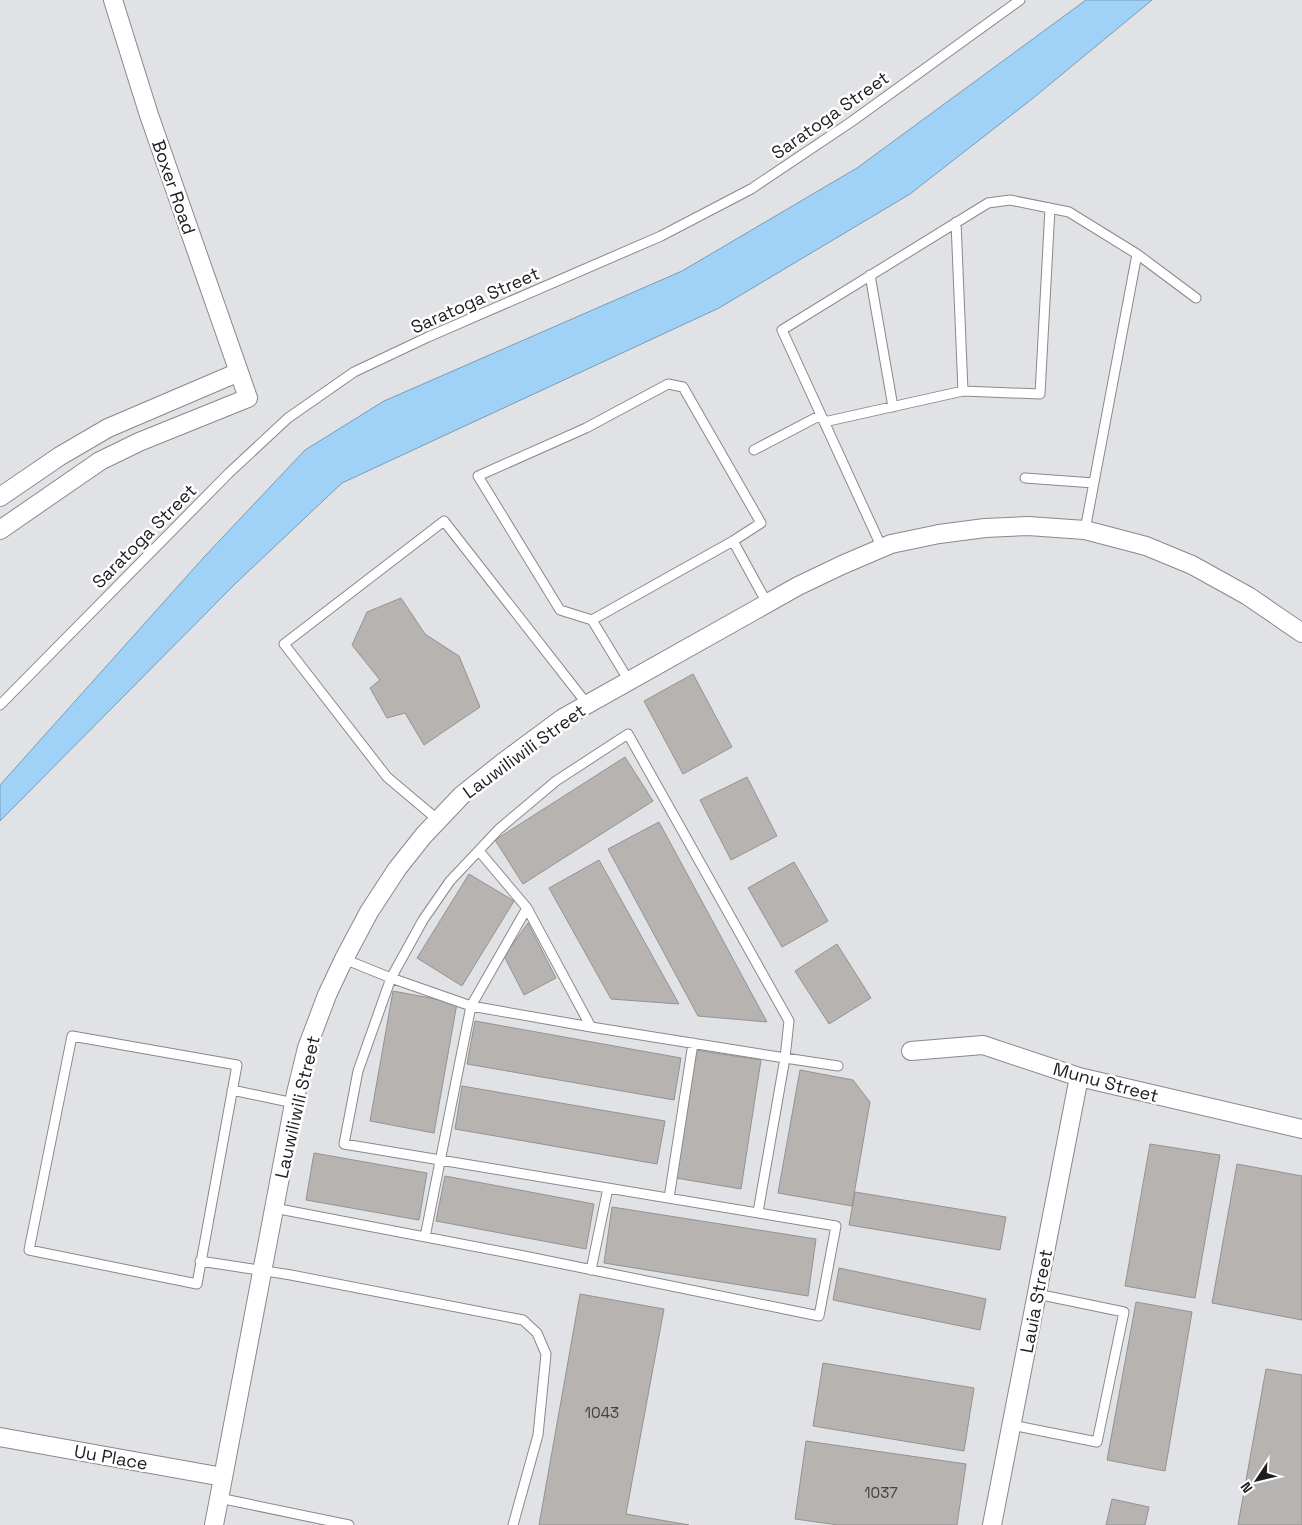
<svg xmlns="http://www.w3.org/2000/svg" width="1302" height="1525" viewBox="0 0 1302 1525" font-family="'Space Grotesk',sans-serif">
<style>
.water{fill:#a0d2f7;stroke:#789cb6}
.building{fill:#b6b3b1;stroke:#959391}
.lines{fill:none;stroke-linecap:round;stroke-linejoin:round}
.service-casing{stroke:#89898c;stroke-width:11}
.minor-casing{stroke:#89898c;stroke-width:20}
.service{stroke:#fff;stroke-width:9}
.minor{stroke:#fff;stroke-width:18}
.labels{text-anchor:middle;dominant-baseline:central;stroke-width:5;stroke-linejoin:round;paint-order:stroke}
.number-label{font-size:15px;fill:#424243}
.street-label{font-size:18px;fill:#1c1d1e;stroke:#fff}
</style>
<rect width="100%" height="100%" fill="#e1e2e5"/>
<path class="water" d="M1086,0H1152L1032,99L910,194L719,308L342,483L235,584L0,821V785L205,556L305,450L384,401L682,271L857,168Z"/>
<path class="building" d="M401,598L425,634L459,656L480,707L424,745L405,713L387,718L370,688L380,680L352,645L367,612Z
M693,674L732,747L683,774L644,701Z
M625,757L653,801L523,884L495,840Z
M747,777L777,836L731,860L700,800Z
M659,822L767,1022L698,1016L608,849Z
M599,860L679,1004L611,999L549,888Z
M794,862L828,921L782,947L748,888Z
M469,874L514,901L462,986L417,958Z
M528,923L556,978L524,995L504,956Z
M837,944L871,998L829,1024L795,971Z
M393,991L457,1003L434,1133L370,1121Z
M475,1021L681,1058L674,1100L467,1064Z
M695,1050L761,1060L741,1189L676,1178Z
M800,1070L853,1080L870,1102L852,1206L778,1193Z
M462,1086L665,1121L657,1164L455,1129Z
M1150,1144L1220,1155L1195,1298L1125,1286Z
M314,1153L427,1173L419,1220L306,1200Z
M1237,1164L1302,1176V1320L1212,1303Z
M445,1176L594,1204L586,1249L436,1221Z
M855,1192L1006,1217L1000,1250L849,1225Z
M612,1207L816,1239L808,1296L604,1263Z
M839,1268L986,1299L980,1330L833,1300Z
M580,1294L664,1309L626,1514L689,1525H539Z
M1136,1302L1192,1312L1165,1471L1107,1460Z
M823,1363L974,1388L964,1451L813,1426Z
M1266,1369L1302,1375V1525H1238Z
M806,1441L966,1464L957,1525H838L795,1519Z
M1112,1499L1149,1507L1145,1525H1106Z"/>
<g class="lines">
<g class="service-casing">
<path id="service" d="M870,275L893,407
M963,391L1040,394L1050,208
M824,422L963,391L956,222
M754,450L821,415
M1025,478L1094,483
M1085,530L1137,254L1196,298
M733,541L767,603
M882,548L782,330L988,203L1010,200L1069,212L1137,254
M592,620L560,610L478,476L586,428L668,384L683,387L761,523L733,541L592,620L629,681
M0,705L229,473L288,418L354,372L428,337L661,236L751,189L851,122L1020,0
M438,820L387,777L284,644L444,521L587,704
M479,851L527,908
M72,1036L237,1065L197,1284L29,1250Z
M232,1090L294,1103
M669,1198L693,1043
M274,1208L519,1255L819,1316L836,1226L344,1144L358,1071L391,978L344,959
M758,1212L785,1058L591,1027L471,1006L391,978L423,920L450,881L499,829L556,781L628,734L789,1021L785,1058L838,1066
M425,1237L471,1006L527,908L591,1027
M200,1261L291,1275L523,1320L537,1333L546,1354L538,1435L513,1525
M591,1270L608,1188
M1012,1425L1097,1442L1124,1312L1037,1294
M219,1498L349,1525"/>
</g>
<g class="minor-casing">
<path id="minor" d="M0,497L60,456L108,428L239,372
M0,530L100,461L139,442L248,398L149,115L113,0
M911,1051L983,1045L1079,1077L1302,1129
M0,1437L223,1477
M214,1525L296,1093L307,1048L327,995L344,959L369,912L397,869L424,835L462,795L501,764L563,718L798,586L842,565L891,544L939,534L985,528L1028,526L1085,530L1146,546L1192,565L1248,596L1302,633
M992,1525L1079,1077"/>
</g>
<use href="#service" class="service"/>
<use href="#minor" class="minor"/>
</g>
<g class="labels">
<g class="number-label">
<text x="602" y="1412">1043</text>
<text x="881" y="1492">1037</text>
</g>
<g class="street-label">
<text transform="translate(830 115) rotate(-35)">Saratoga Street</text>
<text transform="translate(174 187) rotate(71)">Boxer Road</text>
<text transform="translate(475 300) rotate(-24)">Saratoga Street</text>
<text transform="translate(144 536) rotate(-45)">Saratoga Street</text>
<text transform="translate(524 751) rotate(-36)">Lauwiliwili Street</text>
<text transform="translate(1106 1082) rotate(15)">Munu Street</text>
<text transform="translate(297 1107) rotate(-77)">Lauwiliwili Street</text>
<text transform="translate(1036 1301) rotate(-79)">Lauia Street</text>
<text transform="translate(111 1457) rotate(10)">Uu Place</text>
</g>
</g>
<g transform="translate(1257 1480) rotate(235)" stroke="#ffffff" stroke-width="4" paint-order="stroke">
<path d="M0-4L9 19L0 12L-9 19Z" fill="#1c1d1e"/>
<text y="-8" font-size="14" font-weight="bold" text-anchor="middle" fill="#1c1d1e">N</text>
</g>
</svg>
